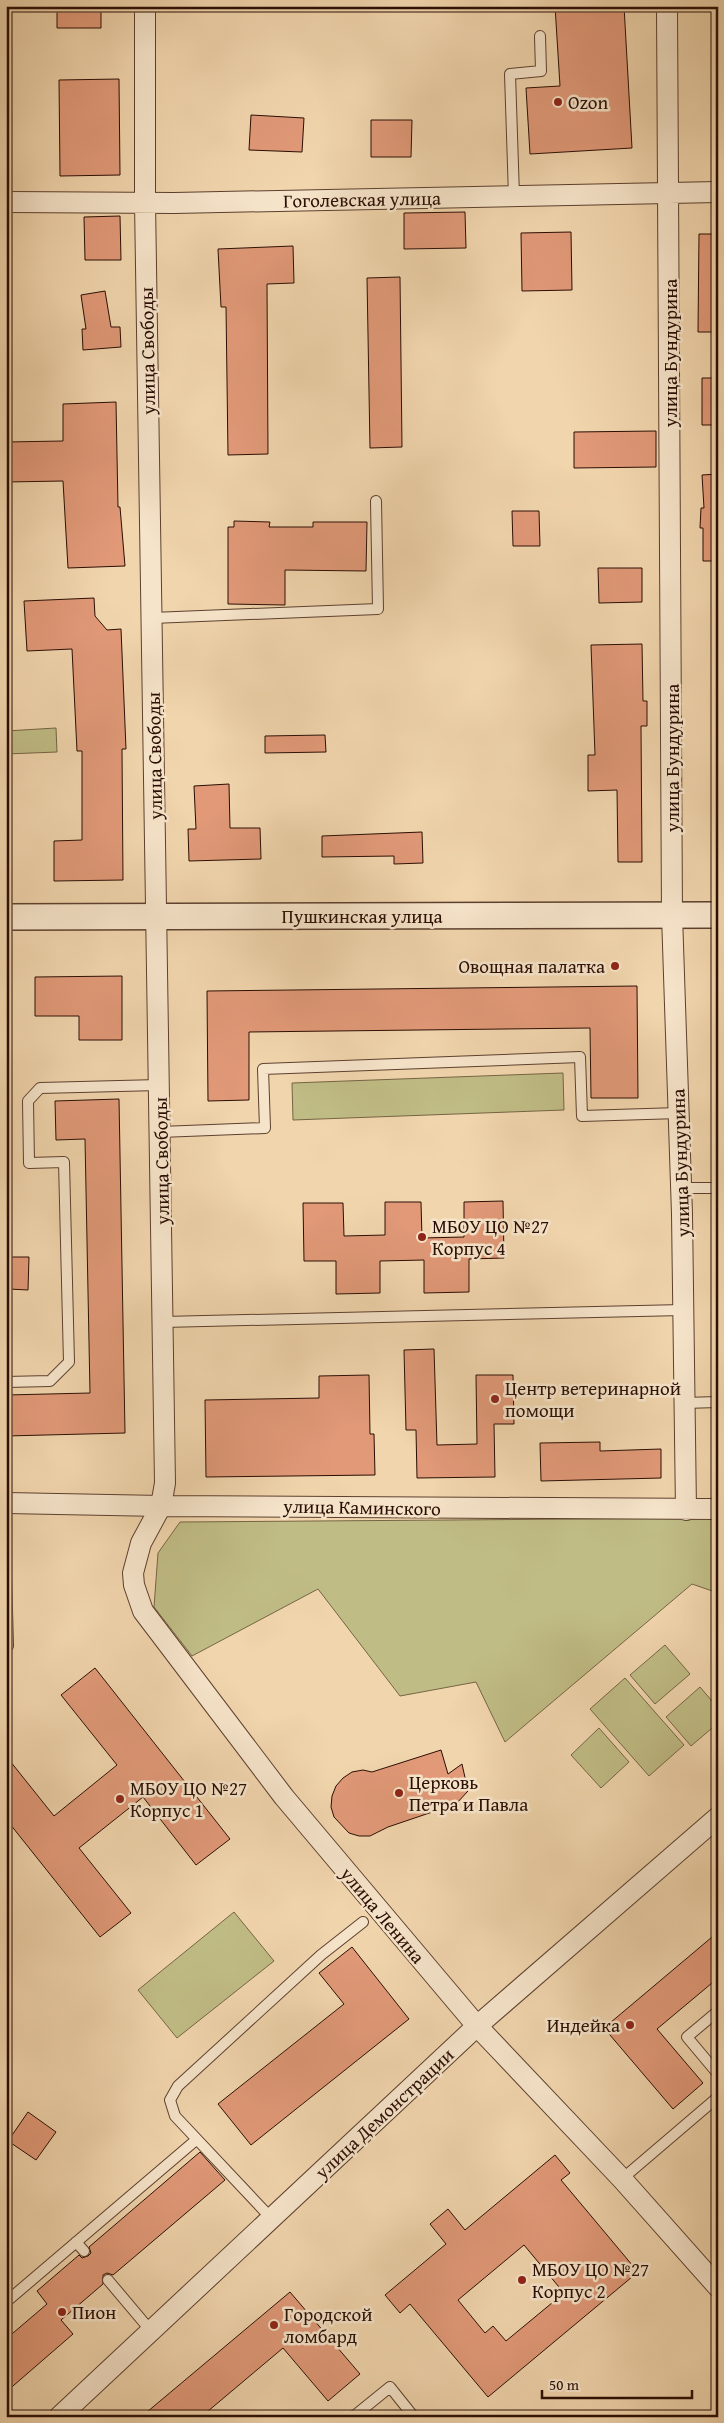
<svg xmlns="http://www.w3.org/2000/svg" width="724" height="2423" viewBox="0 0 724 2423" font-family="'Gentium Book Plus',serif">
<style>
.green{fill:#c0bc85;stroke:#756544}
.building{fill:#e19978;stroke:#2a0e04;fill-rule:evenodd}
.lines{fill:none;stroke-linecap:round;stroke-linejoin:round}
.service-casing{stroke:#5c402e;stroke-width:12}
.minor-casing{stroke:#5c402e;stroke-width:22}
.tertiary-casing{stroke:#5c402e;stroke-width:28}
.service{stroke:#f6e4ca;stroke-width:10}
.minor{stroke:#f6e4ca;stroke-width:20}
.tertiary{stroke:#f6e4ca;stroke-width:25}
.poi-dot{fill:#8f2418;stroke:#f6e4ca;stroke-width:2}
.labels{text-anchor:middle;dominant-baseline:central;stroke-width:5;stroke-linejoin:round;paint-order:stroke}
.poi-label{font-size:19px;fill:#2a0e04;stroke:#f6e4ca;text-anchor:start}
.street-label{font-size:19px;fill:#2a0e04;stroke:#f6e4ca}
</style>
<rect width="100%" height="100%" fill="#f1d5ad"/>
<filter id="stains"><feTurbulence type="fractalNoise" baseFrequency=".004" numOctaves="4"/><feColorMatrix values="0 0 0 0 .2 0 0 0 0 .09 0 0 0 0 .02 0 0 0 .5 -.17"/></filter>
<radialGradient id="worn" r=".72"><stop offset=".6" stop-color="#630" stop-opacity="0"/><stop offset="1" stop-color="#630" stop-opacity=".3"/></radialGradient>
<path class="green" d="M56,728L57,752L6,754V731Z
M563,1073L564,1110L293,1120L292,1083Z
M718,1518V1593L692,1584L505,1742L476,1682L400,1696L318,1589L192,1656L154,1607L158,1553L180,1522Z
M665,1645L690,1674L655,1704L630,1675Z
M625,1678L684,1745L649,1776L590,1709Z
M700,1687L718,1708V1723L691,1746L666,1717Z
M599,1728L629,1762L601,1788L571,1755Z
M234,1912L274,1961L177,2038L138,1990Z"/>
<path class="building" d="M57,6H101V28H57Z
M555,6H624L632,148L530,154L526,88L560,86Z
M119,79L120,175L60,176L59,80Z
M251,115L304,118L302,152L249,150Z
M371,120H412L411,157H371Z
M465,212L466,248L404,249V213Z
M120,216L121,260H85L84,217Z
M571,232L572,290L522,291L521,233Z
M699,234H718V332H698Z
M293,246L294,283L267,284L268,454L228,455L226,307H221L218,249Z
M400,277L402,447L370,448L367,278Z
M105,291L111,327H120L121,347L83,350L82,329H86L81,295Z
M702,378H718V425H702Z
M116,402L118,507H120L125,566L68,568L63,481L6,482V442L63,441V404Z
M656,431V467L574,468V432Z
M718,474V561H703V528H700L701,508H704L702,475Z
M512,511H539L540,546H513Z
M234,521L270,522L269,527H313V522H367L366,571L285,570V605L228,604V527H234Z
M598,568H642V602L599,603Z
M94,598L95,616L107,630L121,629L126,749H122L123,880L54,881V841L82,840V751H77L72,649L27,651L24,601Z
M642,644L643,701H647V726H641L642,862H618L617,790L588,791V755H595L591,645Z
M325,735L326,752L265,753V736Z
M229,784L230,828H260L261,859L189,861L188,829H196L194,786Z
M422,832L423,863L394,864V856L322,857V836Z
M122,976V1040H79V1016H35V977Z
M637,986L638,1098H591L590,1028L249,1032V1100L208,1101L207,991Z
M119,1099L125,1433L6,1436V1395L90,1393L85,1139L56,1140L55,1101Z
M503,1201L504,1258L469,1259V1292L424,1293V1260L380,1261V1293L336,1294V1261H304L303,1203H343L344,1236L385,1235V1202H421L422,1238L464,1237V1202Z
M10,1257H29L28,1290L9,1289Z
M434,1349L437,1445L477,1444L476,1375H513L514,1424H494L495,1477L417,1478L416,1430H406L404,1350Z
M369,1375L370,1434H374L375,1475L206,1477L205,1400L319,1398V1376Z
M600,1442V1451L661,1449V1478L541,1481L540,1443Z
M95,1668L230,1839L196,1865L143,1797L79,1848L131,1913L100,1937L6,1819V1756L54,1816L117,1765L61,1695Z
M441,1750L448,1774L462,1764L468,1791L456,1804L388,1827L370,1836H359L349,1833L334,1817L331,1807L332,1796L336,1786L343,1778L352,1772L363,1770L372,1772Z
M718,1932V1978L657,2029L703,2083L673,2109L604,2028Z
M352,1947L409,2019L251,2145L218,2104L344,2004L319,1973Z
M28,2112L56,2132L36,2160L8,2141Z
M200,2152L225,2180L113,2275L107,2273L103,2275V2284L61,2320L73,2334L6,2392V2339L47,2304L37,2291L79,2255L82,2258L88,2256L91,2253L89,2247Z
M555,2155L570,2173L561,2180L638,2272L488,2397L410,2304L400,2313L385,2295L446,2244L430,2224L448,2209L465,2230ZM524,2245L564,2293L506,2341L493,2326L485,2333L458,2300Z
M290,2292L360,2374L328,2401L283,2348L201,2417H141Z"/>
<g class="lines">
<g class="service-casing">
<path id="service" d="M514,196L510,74L541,71L540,36
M152,618L378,609L376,501
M160,1132L265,1128L263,1069L580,1057L582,1116L679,1113
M682,1188H714
M163,1322L683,1310
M6,1382L50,1381L69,1362L64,1162L29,1163L28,1101L40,1088L159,1085
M684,1403L718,1402
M6,1575L8,1646H6
M718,2011L687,2037L718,2074
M622,2179L718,2097
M271,2218L175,2116L170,2100L178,2086L321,1955L363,1922
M76,2242L84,2251
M108,2280L151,2331
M6,2302L196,2140
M353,2417L390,2387L414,2417"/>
</g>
<g class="minor-casing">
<path id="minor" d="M145,6V202L165,1483L161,1506L141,1543L133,1573L134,1585L143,1611L284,1797L477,2026L622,2179L718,2287
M667,6L672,915L682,1214L686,1510
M6,202L174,203L718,192
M6,1503L161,1506L718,1509
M59,2417L477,2026L718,1817"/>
</g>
<g class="tertiary-casing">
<path id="tertiary" d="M6,917L718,915"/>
</g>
<use href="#service" class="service"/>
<use href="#minor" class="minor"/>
<use href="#tertiary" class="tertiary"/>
</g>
<g class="poi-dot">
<circle cx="558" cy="102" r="5"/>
<circle cx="615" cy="966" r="5"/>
<circle cx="422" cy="1237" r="5"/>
<circle cx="495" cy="1399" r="5"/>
<circle cx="399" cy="1793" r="5"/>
<circle cx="120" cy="1799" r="5"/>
<circle cx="630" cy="2025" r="5"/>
<circle cx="522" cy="2280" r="5"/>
<circle cx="62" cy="2312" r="5"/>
<circle cx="274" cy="2325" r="5"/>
</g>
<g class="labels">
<g class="poi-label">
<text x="568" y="102">Ozon</text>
<text x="605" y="966" text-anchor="end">Овощная палатка</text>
<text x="432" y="1226">МБОУ ЦО №27<tspan x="432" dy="22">Корпус 4</tspan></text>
<text x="505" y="1388">Центр ветеринарной<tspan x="505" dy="22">помощи</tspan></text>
<text x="409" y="1782">Церковь<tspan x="409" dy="22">Петра и Павла</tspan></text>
<text x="130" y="1788">МБОУ ЦО №27<tspan x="130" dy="22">Корпус 1</tspan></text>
<text x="620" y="2025" text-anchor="end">Индейка</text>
<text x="532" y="2269">МБОУ ЦО №27<tspan x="532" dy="22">Корпус 2</tspan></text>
<text x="72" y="2312">Пион</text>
<text x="284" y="2314">Городской<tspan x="284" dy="22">ломбард</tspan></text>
</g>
<g class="street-label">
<text transform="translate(362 199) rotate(-1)">Гоголевская улица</text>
<text transform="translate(147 351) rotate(-91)">улица Свободы</text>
<text transform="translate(670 353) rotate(-90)">улица Бундурина</text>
<text transform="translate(154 756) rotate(-91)">улица Свободы</text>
<text transform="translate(672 758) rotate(-90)">улица Бундурина</text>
<text x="362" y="916">Пушкинская улица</text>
<text transform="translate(161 1161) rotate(-91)">улица Свободы</text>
<text transform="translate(680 1163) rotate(-92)">улица Бундурина</text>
<text transform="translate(362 1507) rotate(1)">улица Каминского</text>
<text transform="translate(383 1915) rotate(50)">улица Ленина</text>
<text transform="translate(384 2113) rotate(-43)">улица Демонстрации</text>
</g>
</g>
<rect width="724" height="2423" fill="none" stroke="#f1d5ad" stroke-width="25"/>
<rect x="8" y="8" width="709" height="2408" fill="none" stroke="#2a0e04" stroke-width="2.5"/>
<rect x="12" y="12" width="699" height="2398" fill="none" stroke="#2a0e04"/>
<path d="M542 2390v8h150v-8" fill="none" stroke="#2a0e04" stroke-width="2.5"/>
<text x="549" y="2390" font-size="15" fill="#2a0e04" stroke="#f6e4ca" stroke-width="4" paint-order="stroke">50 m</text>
<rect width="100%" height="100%" filter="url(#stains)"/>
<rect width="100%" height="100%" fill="url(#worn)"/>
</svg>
